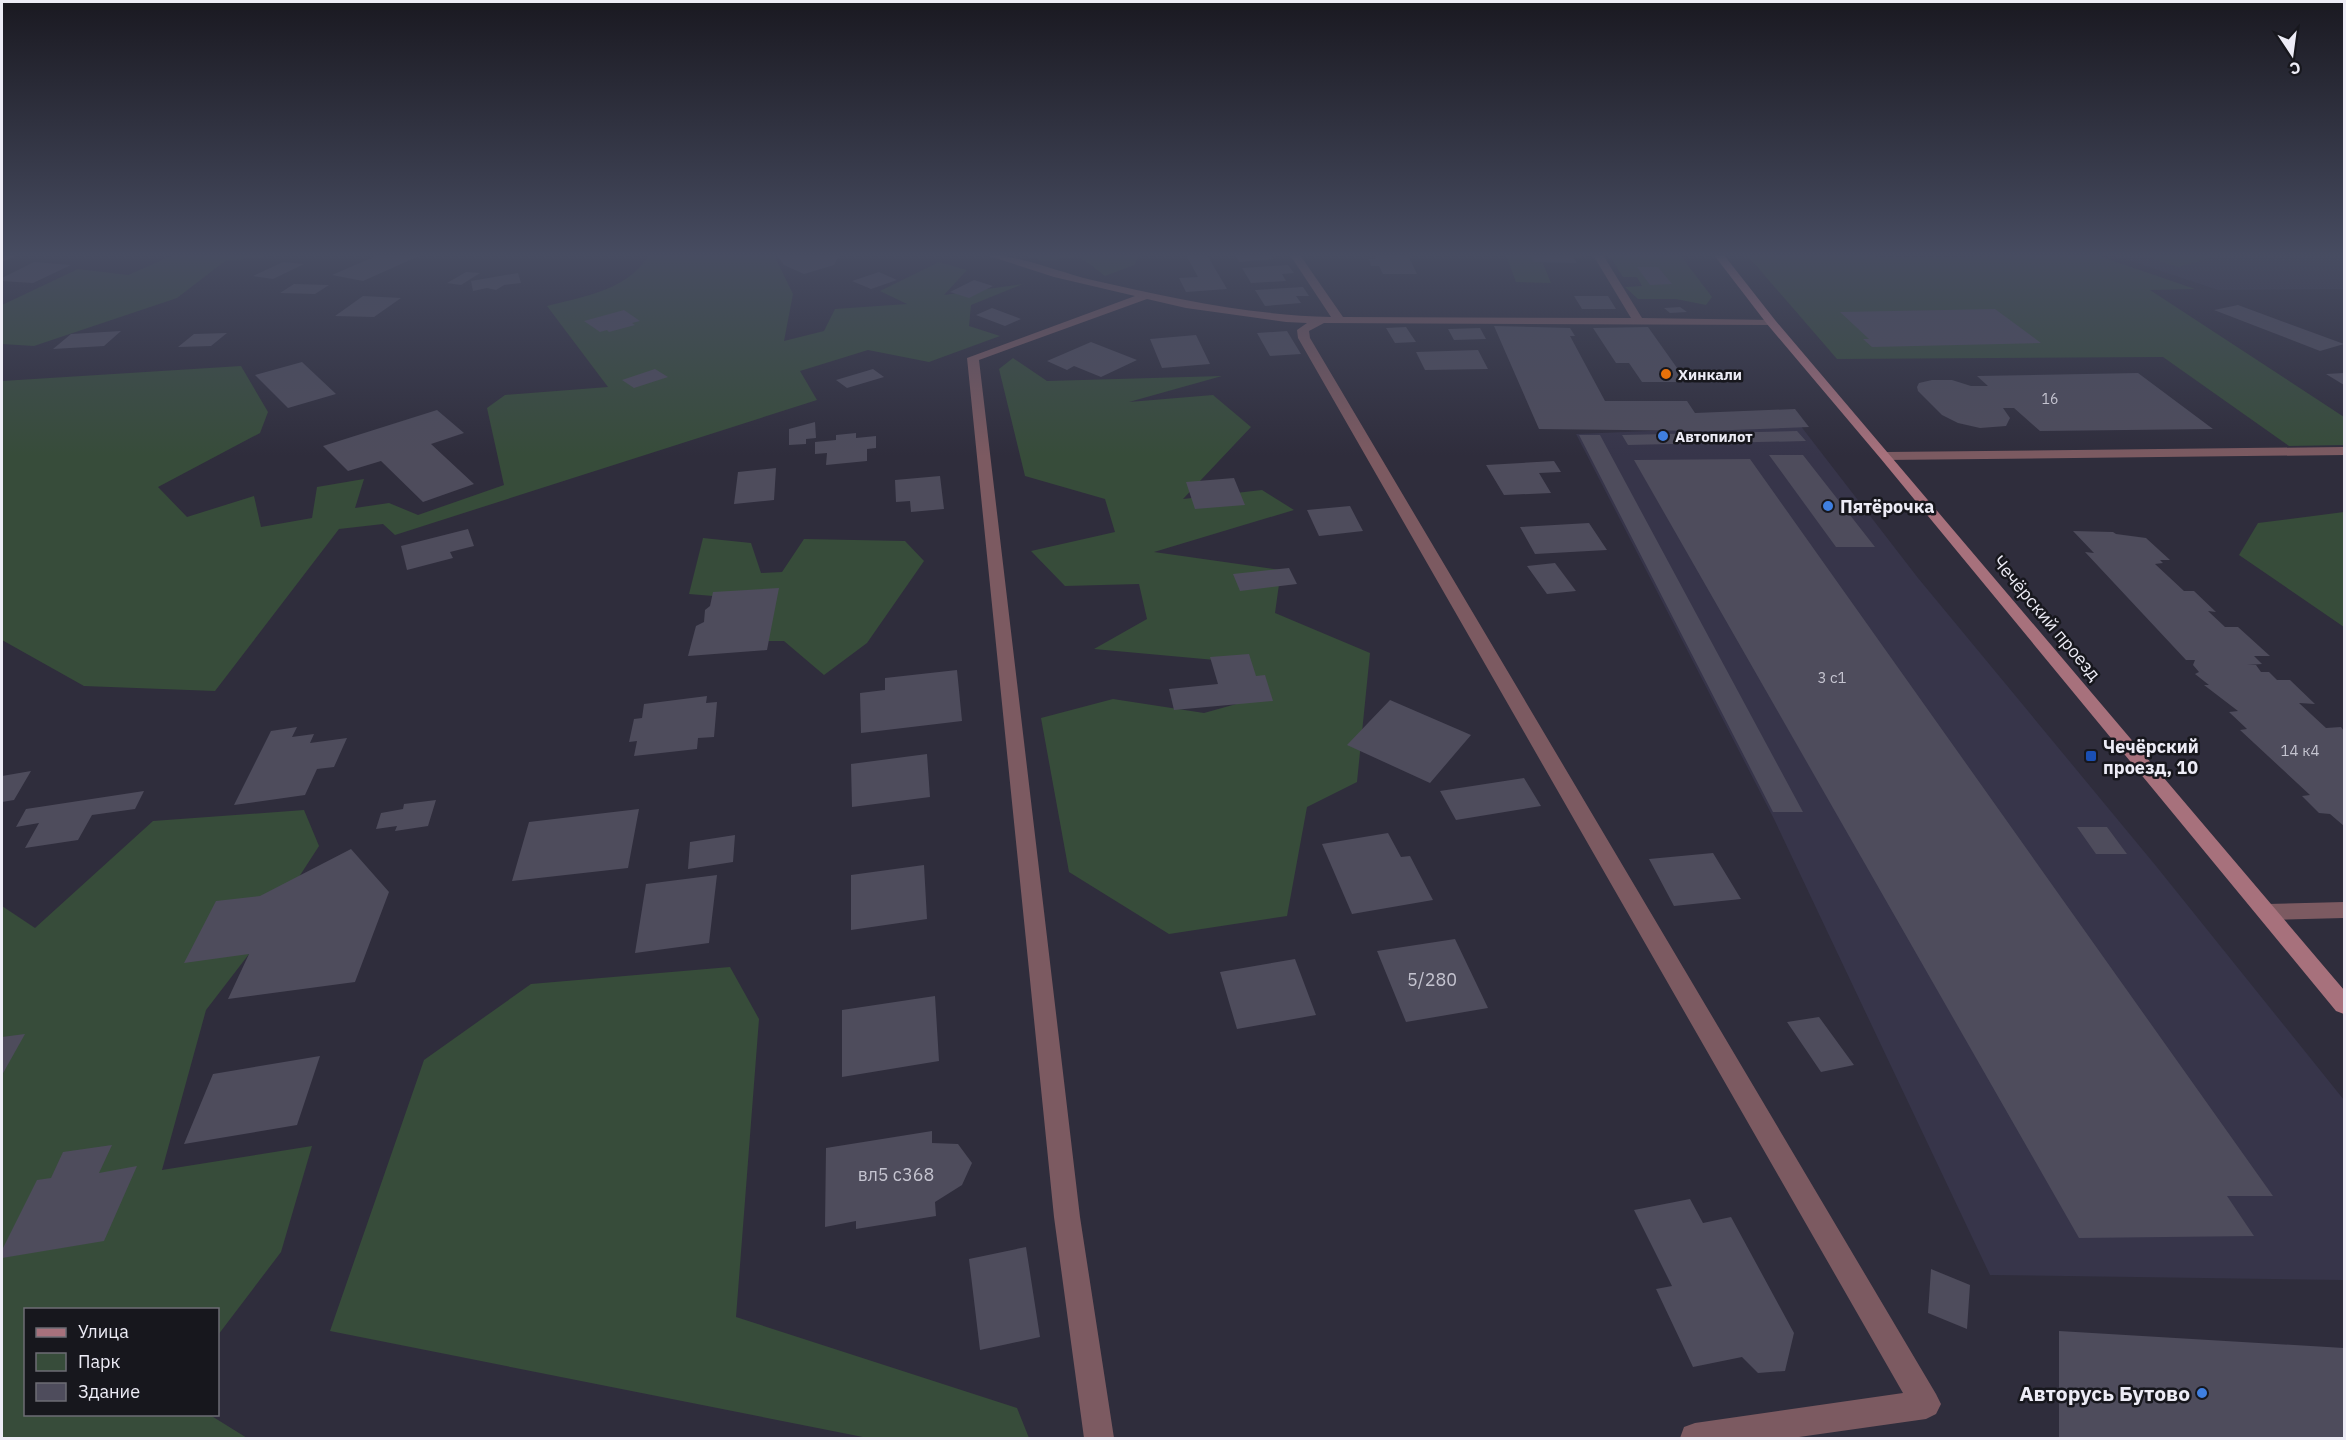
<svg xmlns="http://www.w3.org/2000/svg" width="2346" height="1440" viewBox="0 0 2346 1440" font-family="'IBM Plex Sans',sans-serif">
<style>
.built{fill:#37354a}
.green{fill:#374c3a}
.building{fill:#4e4c5c}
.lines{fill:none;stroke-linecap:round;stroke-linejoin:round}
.street{fill:#7c5a61;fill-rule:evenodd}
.secondary{fill:#a7717c;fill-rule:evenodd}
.food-dot{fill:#e8710a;stroke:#17171d;stroke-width:2}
.shop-dot{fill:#3f7fe0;stroke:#17171d;stroke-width:2}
.transit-dot{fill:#1a4fb4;stroke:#17171d;stroke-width:2}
.labels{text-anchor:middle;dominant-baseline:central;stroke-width:5;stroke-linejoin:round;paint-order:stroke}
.far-number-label{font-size:14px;fill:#c5c4d0}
.far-poi-label{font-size:15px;font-weight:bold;fill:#edecf6;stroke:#17171d;text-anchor:start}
.number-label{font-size:15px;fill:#c5c4d0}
.poi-label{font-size:18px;font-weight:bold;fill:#edecf6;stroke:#17171d;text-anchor:start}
.street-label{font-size:18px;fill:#edecf6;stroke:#17171d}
.near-number-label{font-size:18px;fill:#c5c4d0}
.near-poi-label{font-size:21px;font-weight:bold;fill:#edecf6;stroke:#17171d;text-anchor:end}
</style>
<rect width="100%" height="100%" fill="#2f2d3c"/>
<path class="built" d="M2113,255H2344V289L2218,290Z
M1800,425L1918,578L2156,866L2344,1100V1280L1990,1275L1774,819L1576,434Z"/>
<path class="green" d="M174,255H277L225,261L177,298L34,346L2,344V305L78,269L128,275Z
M649,255H774L793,294L784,341L824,331L835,309L907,304L880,291L939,262L967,270L944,295L1023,284L971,305L969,326L1000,336L929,362L868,350L800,371L817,400L395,535L383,524L339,529L215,691L84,686L2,640V381L241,366L268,412L260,433L158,487L187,517L254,496L261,527L312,518L317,487L364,479L355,508L389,503L418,515L504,485L487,408L505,395L608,387L547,306C584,296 627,291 649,255Z
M1024,255H1140L1134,265L1105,276L1079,256L1045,261Z
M1506,255H1580L1581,257L1542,261L1551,283L1516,282Z
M1609,255H1680L1712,297L1706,305L1676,299H1638L1625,287L1642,286L1637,277H1623Z
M1747,255H1870L1879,258L2096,255L2195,289L2150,290L2344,417V445L2289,446L2163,357L1837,359Z
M2141,255H2221L2178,267Z
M1013,358L1047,381L1222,376L1129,402L1213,395L1251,427L1183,499L1262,490L1294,510L1154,552L1281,570L1275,613L1370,653L1357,782L1307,807L1287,916L1169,934L1069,872L1041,718L1113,699L1204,713L1265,696L1226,661L1094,649L1147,619L1139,584L1065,586L1031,551L1115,532L1105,499L1025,476L999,369Z
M2344,512V627L2239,555L2258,523Z
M703,538L751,543L761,573L782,572L804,539L905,541L924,561L867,643L824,675L784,641H745L750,599L689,594Z
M304,810L319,846L249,954L206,1010L162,1170L312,1146L281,1252L218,1335V1310H26V1414L210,1415L247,1438H2V906L35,928L153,821Z
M730,967L759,1019L736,1317L1017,1408L1029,1438H868L330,1331L424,1060L531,984Z"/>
<path class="building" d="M378,255L419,256L363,281L332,275Z
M776,255H839L834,265L804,274L784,265Z
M1186,255H1207L1227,289L1186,292L1179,278L1198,277Z
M1235,255H1270L1273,259L1239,262Z
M1375,255H1408L1417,274H1383L1379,266H1371L1369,259H1376Z
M1530,255H1572L1577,263L1534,262Z
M34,262L71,265L33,283L2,281V278Z
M283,262L304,264L273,279L253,276Z
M1288,265L1294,273L1282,274L1286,281L1251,283L1242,268Z
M1637,267H1658L1672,284L1650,285Z
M466,272L480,273L461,285L447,283Z
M879,272L897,280L871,289L852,281Z
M518,273L521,283L504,285L496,290L487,288L473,291L471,281Z
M974,280L993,286L969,298L950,292Z
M294,284L329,285L315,294L280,293Z
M1303,287L1309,296H1296L1301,303L1265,306L1255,290Z
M363,296L401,298L374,317L335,316Z
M1574,296H1608L1616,309H1582Z
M2238,305L2344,344L2320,351L2214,310Z
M1680,307L1687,312L1670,313L1664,308Z
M992,308L1021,319L1005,326L976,315Z
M1995,309L2041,343L1872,347L1863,339H1869L1840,312Z
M624,310L640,321L632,323L635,325L609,332L607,330L600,332L584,321Z
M1494,326L1570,328L1575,336H1570L1605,401H1687L1695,413L1795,409L1809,427L1706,431L1539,429Z
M1406,327L1416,342L1395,343L1386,328Z
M1648,327L1687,382H1642L1629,363H1616L1593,328Z
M1480,328L1486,339L1454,340L1448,329Z
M121,331L104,346L53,349L71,334Z
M1287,331L1301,354L1270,356L1257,333Z
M227,333L211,346L178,347L194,334Z
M1196,335L1210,364L1162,368L1150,339Z
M1091,342L1137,360L1101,377L1074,366L1067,370L1047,361Z
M1478,350L1488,369L1425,370L1416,352Z
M302,362L336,394L288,408L255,375Z
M655,369L668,377L634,388L622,380Z
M873,369L884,377L847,388L836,380Z
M2138,373L2213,429L2040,431L2014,408H2003L2010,418L2006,426L1980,428L1958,423L1942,415L1918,391L1917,387L1919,383L1932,380H1952L1971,386H1988L1977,376Z
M2344,373V385L2326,374Z
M437,410L464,433L431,444L474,484L423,502L381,461L348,471L323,446Z
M815,422L816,438L806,439V444L789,445V429Z
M1797,431L1806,441L1628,445L1622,435Z
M856,433V438L876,436V448L867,449V461L826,465L827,453L815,454V442L836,440V435Z
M1579,435H1600L1803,812H1773Z
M1769,455H1803L1875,547H1836Z
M1750,459L2273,1196H2227L2254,1236L2079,1238L1634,460Z
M1554,461L1561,472L1539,473L1551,493L1504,495L1486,465Z
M776,468L774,500L734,504L738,472Z
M940,476L944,509L911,512L910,501L896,502L895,480Z
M1234,478L1245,505L1195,509L1186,482Z
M1350,506L1363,531L1319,536L1307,510Z
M1589,523L1607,550L1535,554L1520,527Z
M468,529L474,546L450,552L453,558L407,570L401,546Z
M2073,531L2113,532L2116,534L2146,538L2170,560H2160L2163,563L2155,564L2184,591H2194L2216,612L2208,611L2225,627H2238L2270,656H2254L2262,664L2247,665H2256L2261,672H2269L2277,680H2290L2315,704L2299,703L2326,728L2341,727L2344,731V826L2330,814L2319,813L2302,796L2310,795L2240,730L2247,729L2229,712L2238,711L2204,685H2209L2195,674L2199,672L2193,665L2195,660H2186L2085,552L2094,553Z
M1555,563L1576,591L1547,594L1527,566Z
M1289,568L1297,584L1240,591L1233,574Z
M779,588L767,650L688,656L696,626L704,622L705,610L710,606L713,592Z
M1249,654L1256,676L1265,675L1273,701L1174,710L1169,689L1218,684L1210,657Z
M957,670L962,721L861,733L860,693L885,690V678Z
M707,696L706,703L717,702L714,737L698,738L697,749L634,756L637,741L629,742L634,719L642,718L644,704Z
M1390,700L1471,735L1430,783L1347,745Z
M297,727L292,737L314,734L310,743L347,738L334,767L317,769L305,795L234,805L271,731Z
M927,754L930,797L852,807L851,764Z
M31,771L14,800L2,802V776Z
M1524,778L1541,806L1456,820L1440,791Z
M144,791L135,809L92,815L78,840L25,848L39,823L16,827L26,809Z
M436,800L428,826L395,831L397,826L376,829L381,813L403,809L404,804Z
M639,809L628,868L512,881L529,822Z
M2077,827H2107L2127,854H2096Z
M1388,833L1401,857L1410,856L1433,900L1352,914L1322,844Z
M735,835L733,862L688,869L690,842Z
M351,849L389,892L355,982L228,999L249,954L184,963L216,901L260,896Z
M1713,853L1741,899L1674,906L1649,859Z
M924,865L927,919L851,930V875Z
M717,875L709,943L635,953L646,884Z
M1455,939L1488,1008L1406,1022L1377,951Z
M1295,959L1316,1015L1237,1029L1220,972Z
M935,996L939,1061L842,1077V1010Z
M1819,1017L1854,1065L1821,1072L1787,1022Z
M25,1034L2,1075V1037Z
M320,1056L297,1125L184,1144L213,1074Z
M932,1131V1143L958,1144L972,1163L962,1185L935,1202L936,1216L856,1229V1221L825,1227L826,1148Z
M112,1145L99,1173L137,1166L104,1241L2,1258V1250L37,1180L51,1178L63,1152Z
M1690,1199L1703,1223L1731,1217L1794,1333L1785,1371L1758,1373L1742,1357L1693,1367L1656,1289L1672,1286L1634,1210Z
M1026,1247L1040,1337L980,1350L969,1259Z
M1931,1269L1970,1285L1967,1329L1928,1313Z
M2059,1331L2344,1348V1438H2059Z"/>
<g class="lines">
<path class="street" d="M17,255L2,262V256Z
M986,255C1021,255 1058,272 1092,280C1171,298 1249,315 1331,317L1290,255H1300L1343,317L1631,318L1593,255H1603L1642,318L1775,320V324L1771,325L1324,323L1309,331L1310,338L1936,1394L1941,1404L1936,1414L1926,1419L1792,1438H1680L1684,1427L1695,1423L1903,1393L1298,338L1297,330L1307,323L1286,322L1186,308L1147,299L979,360L1080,1217L1114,1438H1084L1054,1217L967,358L1135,296L1054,277Z
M2344,447V455L1886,460L1879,456L1886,452Z
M2344,902V918L2267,920L2260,918L2256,912L2260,906L2267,904Z"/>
<path class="secondary" d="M1714,255H1724L1775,320L2344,990V1014L2336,1011L1881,459L1767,324Z"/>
</g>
<linearGradient id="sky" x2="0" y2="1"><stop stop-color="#1a1921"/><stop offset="0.56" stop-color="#474c61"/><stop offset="1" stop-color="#474c61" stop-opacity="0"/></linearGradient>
<rect width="2346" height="456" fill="url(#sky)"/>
<circle class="food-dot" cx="1666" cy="374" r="6"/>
<g class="shop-dot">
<circle cx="1663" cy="436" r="6"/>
<circle cx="1828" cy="506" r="6"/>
<circle cx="2202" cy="1393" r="6"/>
</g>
<rect class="transit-dot" x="2085" y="750" width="12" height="12" rx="3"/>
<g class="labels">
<g class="far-number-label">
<text x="2050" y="399">16</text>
</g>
<g class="far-poi-label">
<text x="1678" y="374">Хинкали</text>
<text x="1675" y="436">Автопилот</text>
</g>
<g class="number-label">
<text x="1832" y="677">3 с1</text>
<text x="2300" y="750">14 к4</text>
</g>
<g class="poi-label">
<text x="1840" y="506">Пятёрочка</text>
<text x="2103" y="746">Чечёрский<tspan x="2103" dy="21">проезд, 10</tspan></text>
</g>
<g class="street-label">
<text transform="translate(2047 618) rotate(50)">Чечёрский проезд</text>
</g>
<g class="near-number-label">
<text x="1432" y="979">5/280</text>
<text x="896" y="1174">вл5 с368</text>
</g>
<g class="near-poi-label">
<text x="2190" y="1393">Авторусь Бутово</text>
</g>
</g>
<rect width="2346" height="1440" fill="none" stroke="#edecf6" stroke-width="6"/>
<rect x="24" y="1308" width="195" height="108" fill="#17171d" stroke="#6d6c74" stroke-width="1.5"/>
<rect x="36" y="1328" width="30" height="9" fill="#a7717c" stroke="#6d6c74" stroke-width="1.5"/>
<text x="78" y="1338" font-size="18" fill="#edecf6">Улица</text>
<rect x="36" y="1353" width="30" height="18" fill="#374c3a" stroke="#6d6c74" stroke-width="1.5"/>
<text x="78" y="1368" font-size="18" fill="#edecf6">Парк</text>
<rect x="36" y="1383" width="30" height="18" fill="#4e4c5c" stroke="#6d6c74" stroke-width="1.5"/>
<text x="78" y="1398" font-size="18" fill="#edecf6">Здание</text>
<g transform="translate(2292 54) rotate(167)" stroke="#17171d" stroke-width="4.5" paint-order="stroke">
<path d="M0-4.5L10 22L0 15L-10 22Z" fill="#edecf6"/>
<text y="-9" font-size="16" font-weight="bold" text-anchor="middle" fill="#edecf6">С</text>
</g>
</svg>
